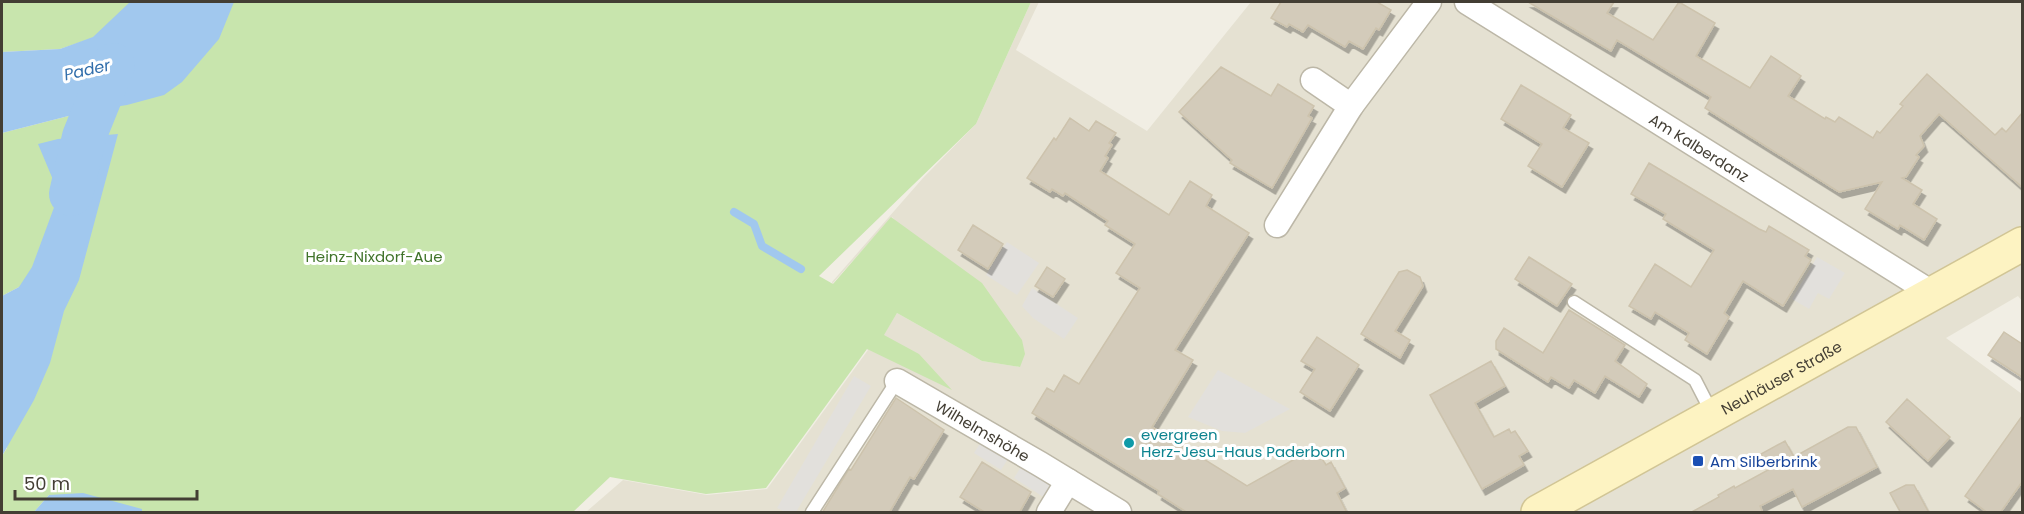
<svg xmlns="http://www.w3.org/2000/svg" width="2024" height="514" viewBox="0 0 2024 514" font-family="Poppins,sans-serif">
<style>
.residential{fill:#e5e1d2;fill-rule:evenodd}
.green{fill:#c8e5ad}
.parking{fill:#e2e0dc}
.water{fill:#a1c8ee}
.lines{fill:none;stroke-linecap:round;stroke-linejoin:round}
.stream{stroke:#a1c8ee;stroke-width:8}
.river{stroke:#a1c8ee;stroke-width:44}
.building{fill:#d3cbba;stroke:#cdc3ad;stroke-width:1.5;filter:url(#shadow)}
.lane-casing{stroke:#bcb7a7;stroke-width:15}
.street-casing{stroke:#bcb7a7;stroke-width:27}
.secondary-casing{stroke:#d1c595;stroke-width:36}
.lane{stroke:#fff;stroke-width:12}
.street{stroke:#fff;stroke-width:24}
.secondary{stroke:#fdf3c2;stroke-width:33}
.culture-dot{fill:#0f9aa8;stroke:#fff;stroke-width:2}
.transit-dot{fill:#1a4fb4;stroke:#fff;stroke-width:2}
.labels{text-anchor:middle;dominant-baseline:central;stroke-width:6;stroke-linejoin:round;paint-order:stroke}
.street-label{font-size:15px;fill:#433e34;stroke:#fff}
.park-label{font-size:15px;fill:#40732a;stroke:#fff}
.culture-label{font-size:15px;fill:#0d838f;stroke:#fff;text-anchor:start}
.transit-label{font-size:15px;fill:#164399;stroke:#fff;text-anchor:start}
.water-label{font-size:16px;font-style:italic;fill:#316eab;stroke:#fff}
</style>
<defs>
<filter id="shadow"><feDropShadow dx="3.5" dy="6" stdDeviation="0" flood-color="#0004"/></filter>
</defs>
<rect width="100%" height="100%" fill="#f1eee4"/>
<path class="residential" d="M1031,2H1039L1016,50L1147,131L1251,2H2022V301L2018,296L1946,338L2022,394V512H586L623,480L707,495L767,489L868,350L839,317L832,282L923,178L976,124ZM892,217L1020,367L982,361L897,313L884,334L833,283Z"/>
<path class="green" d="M2,2H1031L976,124L819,276L833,284L891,217L982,283L1022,340L1025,354L1020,367L982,361L897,313L884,335L919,354L952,390L867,349L766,488L706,494L610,477L573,512H142V510L49,495L34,512H2V456L7,448L19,287L2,296V133L88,111L93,38L60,49L2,52Z"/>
<path class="parking" d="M1007,242L1039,263L1017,295L986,275Z
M1817,257L1845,273L1829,299L1818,293L1809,309L1792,299Z
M1032,288L1078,318L1064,339L1033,318L1022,306Z
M1218,370L1290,409L1245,433L1222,431L1188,417Z
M854,376L871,386L796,512H785L777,508Z
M984,437L1011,454L1001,470L974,453Z
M1024,462L1058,483L1048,500L1014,478Z"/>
<path class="water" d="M130,2H234L219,39L182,82L164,95L127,105L88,111L2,133V52L60,49L93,37Z
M118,134L79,280L64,311L50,363L34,400L2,456V296L19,287L32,267L59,194L38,144L58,139Z
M83,493L142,509V512H34L49,495Z"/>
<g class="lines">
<path class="stream" d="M734,212L754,224L762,246L801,269"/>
<path class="river" d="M71,194L84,137L113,65"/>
</g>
<path class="building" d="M1281,2H1377L1391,10L1379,30L1376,28L1363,49L1349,41L1345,47L1308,25L1303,32L1289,24L1287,27L1271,18Z
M1528,2H1614L1607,13L1653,40L1679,2L1715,23L1696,56L1750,88L1771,56L1801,76L1788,96L1825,119L1826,117L1835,122L1839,117L1873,138L1877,131L1880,133L1903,106L1900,104L1927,74L1995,135L2002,128L2006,132L2022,113V187L1939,114L1920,136L1924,146L1916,155L1919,157L1906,177L1902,178L1922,190L1913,204L1937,219L1924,240L1900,225L1898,229L1865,209L1882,182L1839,192L1705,108L1711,97L1617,40L1611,51Z
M1221,67L1271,96L1278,84L1314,106L1308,116L1312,118L1272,188L1230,163L1232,160L1179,112Z
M1521,85L1571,115L1563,128L1589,143L1562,187L1528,166L1542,144L1501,119Z
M1070,118L1089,131L1096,121L1116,133L1109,143L1112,145L1105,156L1108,158L1100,171L1169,215L1190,181L1212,195L1206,206L1249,233L1175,350L1193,360L1152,427L1247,486L1300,456L1321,457L1326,465L1331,462L1345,488L1337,493L1347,513H1188L1158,494L1159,491L1032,413L1047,388L1054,392L1064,375L1079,384L1140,288L1116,273L1135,244L1105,225L1108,221L1065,193L1063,196L1052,189L1050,192L1027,178L1054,138L1056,140Z
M1649,163L1759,229L1766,232L1769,226L1809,250L1805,256L1811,260L1783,306L1743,281L1724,313L1729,317L1707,354L1685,340L1689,333L1655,312L1651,319L1629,306L1655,264L1691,287L1714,250L1663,219L1666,214L1631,194Z
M973,225L1003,244L988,269L958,250Z
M1529,257L1572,284L1557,306L1515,279Z
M1047,267L1065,279L1053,297L1035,286Z
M1407,270L1420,277L1423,286L1395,331L1410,340L1400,358L1361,334L1399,272Z
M1569,310L1625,345L1615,361L1647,384L1639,397L1605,376L1595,393L1574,380L1569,388L1551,377L1548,382L1496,349V341L1504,328L1543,353Z
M2004,332L2022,344V377L1988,355Z
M1317,337L1359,365L1330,411L1300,392L1315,369L1301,361Z
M1491,361L1505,386L1475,403L1494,437L1509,429L1511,433L1515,431L1528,451L1519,456L1524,465L1482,489L1430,395Z
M896,398L944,430L914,479L910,477L889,513H822L849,469L851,470Z
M1907,399L1950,437L1928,461L1886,422Z
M2022,416V482L2000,513H1988L1965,496Z
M1848,427H1856L1877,467L1802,507L1793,489L1760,506L1763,513H1690L1719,497L1718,495L1734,486L1735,488L1770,469L1761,454L1785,441L1794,457Z
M982,462L1031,492L1019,513H986L960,497Z
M1906,485H1914L1929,513H1901L1890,493Z"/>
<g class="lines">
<g class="lane-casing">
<path id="lane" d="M1574,302L1695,380L1713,415
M812,512L897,381"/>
</g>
<g class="street-casing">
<g id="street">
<path id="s1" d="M1467,2L1932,293"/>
<path d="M1313,80L1351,106"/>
<path d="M1277,225L1351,106L1429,2"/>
<path id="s2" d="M897,381L1040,464L1119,512"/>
<path d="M1049,512L1068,481"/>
</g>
</g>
<g class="secondary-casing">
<g id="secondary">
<path id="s3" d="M1538,512L2022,244"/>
</g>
</g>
<use href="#lane" class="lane"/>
<use href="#street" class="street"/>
<use href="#secondary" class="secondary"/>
</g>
<circle class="culture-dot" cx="1129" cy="443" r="6"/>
<rect class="transit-dot" x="1692" y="455" width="12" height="12" rx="3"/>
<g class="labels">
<g class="street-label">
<text stroke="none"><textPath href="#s1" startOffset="274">Am Kalberdanz</textPath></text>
<text stroke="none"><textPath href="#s3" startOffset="278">Neuhäuser Straße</textPath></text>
<text stroke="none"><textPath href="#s2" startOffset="99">Wilhelmshöhe</textPath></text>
</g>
<g class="park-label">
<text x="374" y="256">Heinz-Nixdorf-Aue</text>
</g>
<g class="culture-label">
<text x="1141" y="434">evergreen<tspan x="1141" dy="17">Herz-Jesu-Haus Paderborn</tspan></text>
</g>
<g class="transit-label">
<text x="1710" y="461">Am Silberbrink</text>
</g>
<g class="water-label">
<text transform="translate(87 70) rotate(-13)">Pader</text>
</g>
</g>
<rect width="2024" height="514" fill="none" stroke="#433e34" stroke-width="6"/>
<path d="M15 490v9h182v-9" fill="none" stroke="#433e34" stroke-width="3"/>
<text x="24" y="490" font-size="18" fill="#433e34" stroke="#ffffff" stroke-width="4.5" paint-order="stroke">50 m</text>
</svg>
